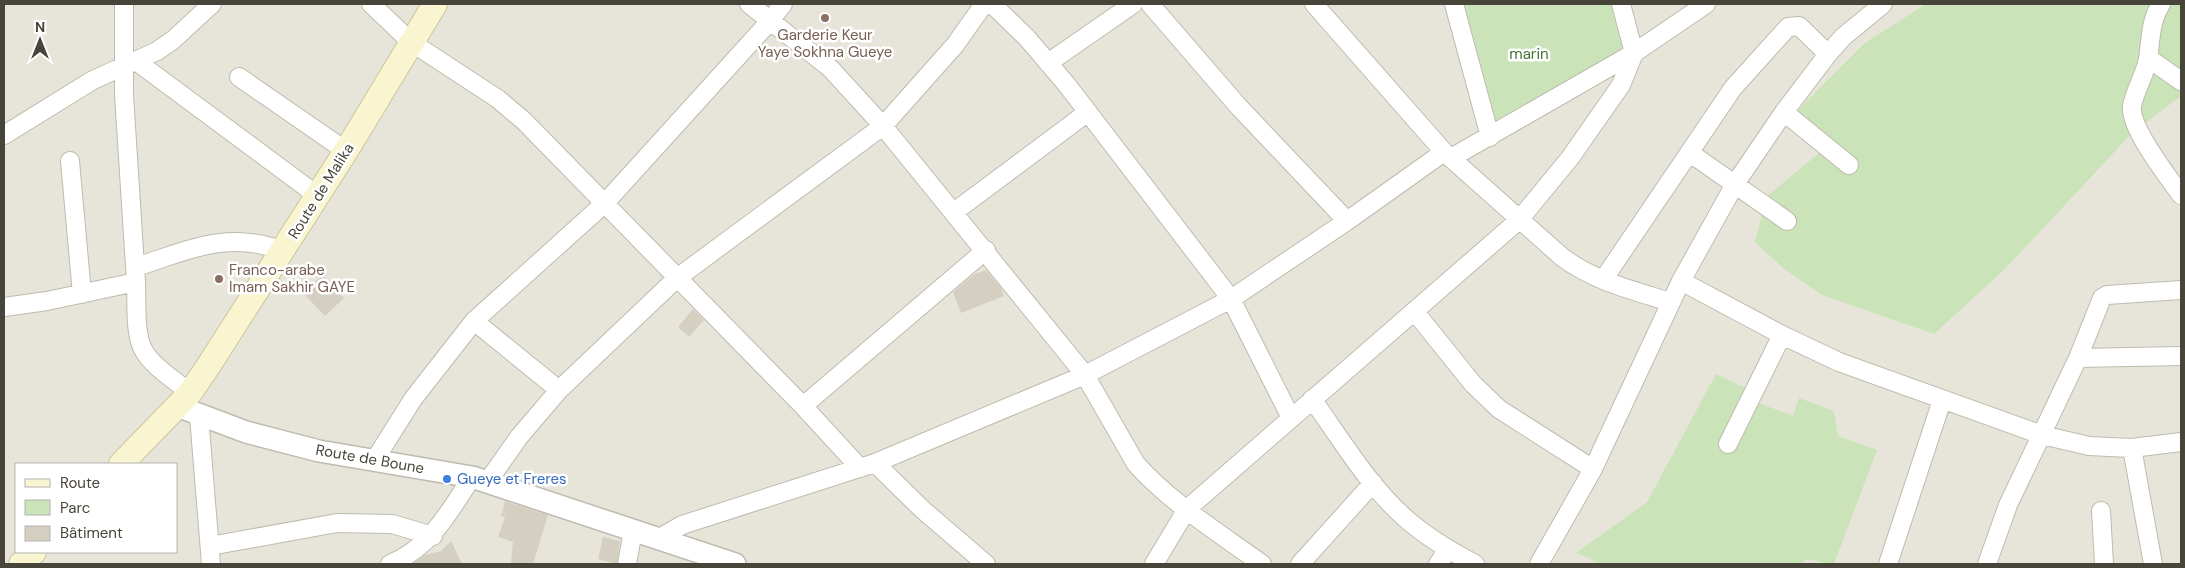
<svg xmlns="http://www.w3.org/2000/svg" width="2185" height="568" viewBox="0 0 2185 568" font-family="'DM Sans',sans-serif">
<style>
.residential{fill:#e7e5da;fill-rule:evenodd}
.green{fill:#cae3b8}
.building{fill:#d4cfc1}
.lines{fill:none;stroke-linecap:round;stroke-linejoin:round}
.minor-casing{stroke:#bebbae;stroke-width:20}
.tertiary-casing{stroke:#bebbae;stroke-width:24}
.secondary-casing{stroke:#cbc69d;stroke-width:26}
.minor{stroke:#fff;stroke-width:18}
.tertiary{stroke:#fff;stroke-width:21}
.secondary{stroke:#f9f5d0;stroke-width:24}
.education-dot{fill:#8d6e63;stroke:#fff;stroke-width:2}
.shop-dot{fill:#3f7fe0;stroke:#fff;stroke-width:2}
.labels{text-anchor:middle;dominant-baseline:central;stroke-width:5;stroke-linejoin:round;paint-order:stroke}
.education-label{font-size:15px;fill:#785e54;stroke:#fff}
.park-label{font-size:15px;fill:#427332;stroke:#fff}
.street-label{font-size:15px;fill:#474439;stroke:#fff}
.shop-label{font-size:15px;fill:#366cbe;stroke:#fff;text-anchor:start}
</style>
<rect width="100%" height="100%" fill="#f4f2eb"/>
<path class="residential" d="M4,4H2181V564H4ZM16,464H176V552H16Z"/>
<path class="green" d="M1464,4H1618L1630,47L1499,133Z
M1926,4H2181V96L2132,133L2006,268L1934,334L1822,295L1783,268L1755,242L1767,196L1831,143L1797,111L1865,43Z
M1716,374L1760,395L1756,402L1793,416L1799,398L1834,411L1838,436L1877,450L1834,564L1805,559L1803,564H1602L1576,553L1647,502Z"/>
<path class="building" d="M986,270L1001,288L1004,296L961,313L953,292L973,275Z
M322,275L344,298L325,316L303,293Z
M693,309L704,320L689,337L678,327Z
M505,501L548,515L533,564H511L513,542L498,537L505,517L501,516Z
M603,537L620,541L617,564L598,559Z
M451,541L462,564H412L425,555L441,551Z"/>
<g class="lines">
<g class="minor-casing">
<path id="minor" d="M371,4L411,42L498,99L524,121L803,406L860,468
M749,4L830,68L883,126L1085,375L1136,464C1171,503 1219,533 1262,564
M992,4L1027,38L1067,85L1231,299L1291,418
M1150,4L1238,106L1347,221
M1314,4L1444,152L1562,257C1594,281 1632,290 1670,302
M1454,4L1490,137
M2161,4C2150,21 2151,39 2148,59C2145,75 2135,90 2132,106C2129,127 2168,177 2181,195
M2148,58L2181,81
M136,61L318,196
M1048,63L1133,4
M239,77L346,151
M1784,112L1849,165
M4,135L93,80L157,51L173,40L212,4
M1690,153L1787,221
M1451,158L1634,53L1706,4
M70,161L82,294
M954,212L1088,112
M136,267C189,250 228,230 283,251
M1603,280L1733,88L1788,27L1799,26L1828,54
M1681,281L1782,335L1839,362L2042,435L2089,446L2109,447L2132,448L2181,442
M136,282C137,301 134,335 144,351C154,368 175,380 190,393
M4,307L47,301L136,282L124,95V4
M1415,312L1473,384L1499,409L1593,469
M474,321L559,390
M2078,358L2181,356
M1312,399C1341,439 1368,485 1404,517C1425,536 1450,551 1475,564
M803,406L986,250
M199,416L211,564
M1728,444L1782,335
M2132,448L2153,564
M374,461L413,399L474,321L605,203L770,21L783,4
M875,463L923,510L986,564
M488,481L519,437L559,390L677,278L883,126L955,45L984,4
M2101,511L2104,564
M658,539L682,525L875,463L1085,375L1231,299L1347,221L1444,152
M210,546L337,523L392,524L433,536
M390,564C431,547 449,512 472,477
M627,564L633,531
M1154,564L1187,509L1519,220L1570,158L1621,85L1634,53L1621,4
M1300,564L1373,483
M1438,564L1448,550
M1539,564L1593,469L1681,281L1735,184L1784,112L1828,54L1843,37L1883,4
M1888,564L1942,400
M1987,564L2008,505L2078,358L2102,298L2107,295L2181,290"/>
</g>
<g class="tertiary-casing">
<path id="tertiary" d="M177,406L246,432L319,451L472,477L735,564"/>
</g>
<g class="secondary-casing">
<path id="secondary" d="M121,464L190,393L207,368L346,151L435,4
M21,564L34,552"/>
</g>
<use href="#minor" class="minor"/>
<use href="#tertiary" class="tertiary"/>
<use href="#secondary" class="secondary"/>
</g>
<g class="education-dot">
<circle cx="825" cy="18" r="5"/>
<circle cx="219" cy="279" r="5"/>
</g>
<circle class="shop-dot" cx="447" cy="479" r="5"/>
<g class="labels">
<g class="education-label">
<text x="825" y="35">Garderie Keur<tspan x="825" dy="17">Yaye Sokhna Gueye</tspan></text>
<text x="229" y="270" text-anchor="start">Franco-arabe<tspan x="229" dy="17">Imam Sakhir GAYE</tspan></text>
</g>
<g class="park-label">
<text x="1529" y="54">marin</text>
</g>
<g class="street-label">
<text transform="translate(321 191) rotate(-58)">Route de Malika</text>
<text transform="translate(370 459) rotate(10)">Route de Boune</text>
</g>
<g class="shop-label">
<text x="457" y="479">Gueye et Freres</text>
</g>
</g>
<rect width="2185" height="568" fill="none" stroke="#474439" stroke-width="10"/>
<rect x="15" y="463" width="162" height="90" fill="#ffffff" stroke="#b5b4b0"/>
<rect x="25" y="479" width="25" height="8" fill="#f9f5d0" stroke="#b5b4b0"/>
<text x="60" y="488" font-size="15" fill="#474439">Route</text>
<rect x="25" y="500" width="25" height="15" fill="#cae3b8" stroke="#b5b4b0"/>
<text x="60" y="513" font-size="15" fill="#474439">Parc</text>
<rect x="25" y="526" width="25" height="15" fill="#d4cfc1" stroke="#b5b4b0"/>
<text x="60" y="538" font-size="15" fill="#474439">Bâtiment</text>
<g transform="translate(40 40)" stroke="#ffffff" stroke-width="4" paint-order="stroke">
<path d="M0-4L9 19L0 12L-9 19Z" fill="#474439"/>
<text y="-8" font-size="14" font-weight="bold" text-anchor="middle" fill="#474439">N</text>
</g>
</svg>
